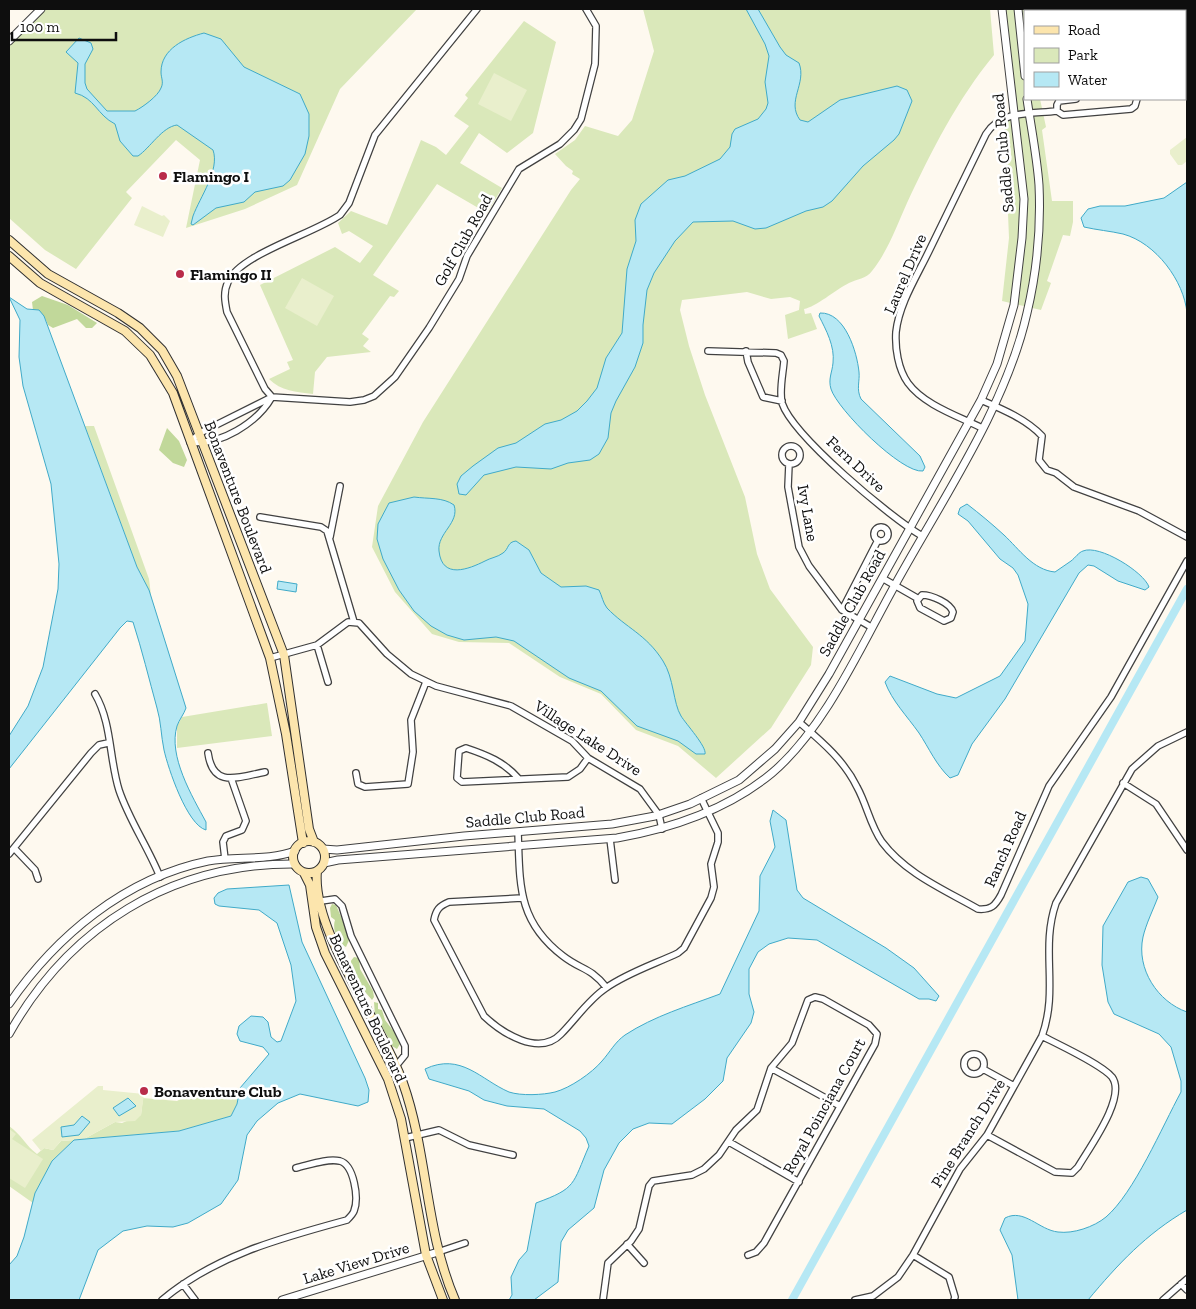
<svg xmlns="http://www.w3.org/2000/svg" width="1196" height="1309" viewBox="0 0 1196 1309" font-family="'Zilla Slab',serif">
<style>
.green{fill:#dae8ba}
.forest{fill:#c1d89a}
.pitch{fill:#e9efcc}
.water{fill:#b6e8f4;stroke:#40aac8}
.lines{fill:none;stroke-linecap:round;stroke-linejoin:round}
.canal{stroke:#b6e8f4;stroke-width:8}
.minor-casing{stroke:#414141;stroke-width:8}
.tertiary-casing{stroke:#414141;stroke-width:9}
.secondary-casing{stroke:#303030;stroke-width:10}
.minor{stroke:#fff;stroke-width:5.5}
.tertiary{stroke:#fff;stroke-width:7}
.secondary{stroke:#fce5ad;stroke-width:8}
.poi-dot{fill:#b92b4a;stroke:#fff;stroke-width:2}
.labels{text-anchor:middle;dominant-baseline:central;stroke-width:5;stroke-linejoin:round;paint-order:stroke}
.street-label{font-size:16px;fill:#0e0e0e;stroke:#fff}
.poi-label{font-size:16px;font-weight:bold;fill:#0e0e0e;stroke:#fff;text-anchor:start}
</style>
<rect width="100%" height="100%" fill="#fef9ef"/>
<path class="green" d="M41,9H417L340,89L297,185L245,209L186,228L200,160L176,140L126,192L132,198L76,269L45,250L9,218V41Z
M643,9H990L994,55C957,100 932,150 907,203C897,225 888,251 872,271C866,279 857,279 849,283C835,290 816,307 804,309L805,314L811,313L817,329L788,339L785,315L799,310L800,301L790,297L771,299L747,292L682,300L680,310L689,346L705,395L745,497L757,554L770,589L813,647L811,665L771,728L716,778L678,746L636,730L601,694L560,677L509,643L459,642L432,634L395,592L372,547L378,506L423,422L571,190L580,179L572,174L573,171L566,166L555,154L575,140L585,126L618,136L632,120L654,51Z
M1002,9H1029V11H1025V99H1040L1046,127L1042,130L1052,201H1073V222L1070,236L1063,235L1047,281L1051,283L1041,310L1002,301L1009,238L1004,117L1014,116Z
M524,21L556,42L533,133L507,153L479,133L460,163L502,188L487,213L437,184L373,275L399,291L394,297L390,296L362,334L369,339L363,346L371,352L327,357L315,372L313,394C296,392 281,391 269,379L290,369L287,362L293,360L260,285L335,247L360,263L373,246L349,231L342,234L338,223L351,211L387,225L421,140L436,147L446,155L469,126L454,116L468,98L465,95Z
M85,426H94L149,579L151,595L137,567Z
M267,703L272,736L177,748V726L182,717Z
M240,1088L237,1104L231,1116L179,1131L84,1139L115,1122L122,1123L141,1115L143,1098L177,1101L197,1090Z
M9,1126C21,1134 26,1146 37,1154L44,1148L53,1150L61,1141L74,1140L52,1161L33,1203L9,1186Z"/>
<path class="forest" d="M42,296L68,305L97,323L92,328H86L77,319L53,328L48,325C45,317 42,311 33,310L32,302Z
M167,428L179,441L187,460L184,467L173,463L159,450Z
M332,904L336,905L350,938L346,947C337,943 332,929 335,920L331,917L330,908Z
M354,957L359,958L360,969L373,991L374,997L372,1000L354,979V969L350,962Z
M374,1002L378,1003V1009L382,1010L385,1020L398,1037L400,1044L397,1049L392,1046L391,1042L375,1016Z"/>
<path class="pitch" d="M494,73L527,90L511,121L478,104Z
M1187,137V161L1182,165H1178L1170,154V150Z
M142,206L162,216L164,215L170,221L163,237L134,225Z
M302,278L334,296L317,326L285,308Z
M98,1086H103V1090L144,1094L141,1115L135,1121L115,1122L84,1139L61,1141L53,1150L44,1148L41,1151L32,1140Z
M9,1129L16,1134L12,1139L43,1159L25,1188L9,1178Z"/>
<path class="water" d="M746,9H758L780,47L786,55L799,63C807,84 786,101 800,120L808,122L840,100L897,86L907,90L912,101L899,134L894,140L863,166L832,201L823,207L806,211L766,228L755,229L733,221L693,222L675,241L654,273L647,290L643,325V343L635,367L616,401L611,413L608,438L599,454L590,460L568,463L551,469L516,467L484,475L466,495L459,494L457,484L461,476L473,466L498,448L516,443L545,424L561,420L577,411L587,401L597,388L606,358L622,333L627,269L636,241L635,220L641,204L668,180L685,176L720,159L730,147L732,134L735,129L758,119L766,109L768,103L765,82L769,56L765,44Z
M204,33L221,39L244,67L300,94L309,114V136L305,154L290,180L283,186L255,192L244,202L216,208L193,225L191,224L193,216C200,197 220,170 213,150L177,125C162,127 150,148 138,156H133L120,141L115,124C97,115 95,98 75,93L78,63L66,52L79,38L91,43L93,49L85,64V83L87,89L107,111H135C143,107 158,96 161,88C164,82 161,78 161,72C161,49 185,38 204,33Z
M1187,182V313C1184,281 1156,243 1123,234C1110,231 1097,230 1084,227L1081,218L1088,209L1100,206H1125L1164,198Z
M9,297L27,309L39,310L44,316L137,567L149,590L186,708C184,714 179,720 177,726C168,756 192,796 206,822V830C187,825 168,768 164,750C161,736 161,721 157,708C149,679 142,650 133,622L127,621L120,628L9,769V736L28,706L43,667L58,589L59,564L51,484L23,386L19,357L20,320Z
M820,313C845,312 857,352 859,372C860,381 856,389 861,399L920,456L925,467L923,471C902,474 837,409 831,389C828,379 832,373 833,363C835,346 826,330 819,316Z
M414,497C428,499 443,497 454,505C460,523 437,533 439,551C442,580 469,569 485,561C490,558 498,557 503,553C509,549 507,542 516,541L529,550L541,573L561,587L586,586L599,590C602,596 603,603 607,608C626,628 646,634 663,661C674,678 673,703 681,716C686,724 707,747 705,754H696L678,741L637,726L601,691L569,678L514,641L496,637L464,640L447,635L431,626L414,611L399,590L383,559L377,539L378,524L389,503Z
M967,504C980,514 992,524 1004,535C1019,549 1033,570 1055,572C1060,568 1066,565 1071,561C1075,558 1079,552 1083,551C1099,544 1144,572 1149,587L1145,590L1118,581L1094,566L1088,565L1079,573L1005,699L972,744L958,775L950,778C936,765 929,748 919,733C907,716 892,701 885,682L890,676L937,694L956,698L1000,676L1025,641L1028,604L1018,575L1013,568L1000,559L968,521L958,514L960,508Z
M278,581L297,584L296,592L277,589Z
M773,810L786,820L797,890L803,898L886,948L914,968L939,996L936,1001L929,999H919L817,940L788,938L769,944L758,952L749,969V994L754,1012L751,1023L727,1058L723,1081L705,1099L672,1124L649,1123L633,1129L619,1143L604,1170L594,1208L568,1230L561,1242L558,1282L534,1300H509L512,1295L511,1277L519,1260L527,1251L536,1203C577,1188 572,1185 589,1146L586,1138L580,1131L544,1109L507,1106L484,1100L469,1091L429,1079L425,1069C461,1052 481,1080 509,1092C521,1096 543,1095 555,1092C570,1088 592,1073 602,1061C610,1052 615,1042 625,1035C654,1016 688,1006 720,994L759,911L760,876L775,847L770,821Z
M1141,877L1148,879L1158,897C1153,910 1146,924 1143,937C1136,969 1158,1002 1187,1012V1210C1146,1234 1118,1264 1088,1300H1018L1012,1255L1000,1230L1005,1218C1024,1208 1039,1230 1058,1232C1073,1234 1094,1227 1106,1217C1134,1193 1162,1127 1181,1092V1081L1171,1047L1159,1034L1114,1014L1108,1002L1102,965L1103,926L1128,882Z
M289,885L302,942L365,1078L369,1090L368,1102L358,1106L300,1094L278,1103L257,1121L247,1135L238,1180L221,1204L188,1223L173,1227L147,1226L123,1231L98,1250L79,1300H9V1265L17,1256L24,1237L35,1193L52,1161L74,1140L179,1131L231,1116L237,1104L240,1088L269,1054L263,1047L240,1041L237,1034L239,1026L251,1016L263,1017L268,1022L271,1037L277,1042L281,1041L296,1001L291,965L277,923L259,910L219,906L215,904L214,898L218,893L227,889Z
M128,1098L136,1106L119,1116L113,1108Z
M82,1116L90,1122L79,1135L62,1137L61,1127L74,1125Z"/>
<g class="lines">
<path class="canal" d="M792,1300L1187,589"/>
<g class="minor-casing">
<path id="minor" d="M477,9L375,135L349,203L340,215C313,234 240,254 228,282C223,292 225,302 227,312L265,389L272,397L350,402L364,400L374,396L395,377L429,328L459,279L467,256L519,169L560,144L574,130L581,119L595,64L596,26L586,9
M1057,111V105L1059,101L1076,99
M708,351L776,353L781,355L784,361C783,374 779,391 782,403C793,436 891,518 922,536
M746,351L748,362L763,397L782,401
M272,397C257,423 220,446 190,442L200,433Z
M981,400C1002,409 1026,419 1042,436L1039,460L1047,470L1056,473L1074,487L1139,511L1187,537
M982,428C958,416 924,405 908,383C898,369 895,348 896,332C899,304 917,276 929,251C948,212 967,173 986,134C1001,110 1032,114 1057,111L1063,115L1131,109L1135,106L1137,99
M782 455a9 9 0 1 1 18 0a9 9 0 1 1-18 0Z
M789,464L788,487L799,547L809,566L842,610L871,627
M260,517L321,527L327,531L354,622
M874 534a7 7 0 1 1 14 0a7 7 0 1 1-14 0Z
M330,537L340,486
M882,578L917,598
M922,595C932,595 950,603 953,612L951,618L944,621L920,608L917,601Z
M842,610L878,540
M317,645L328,682
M270,658L317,645L348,622L359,623L387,654L411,674L436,686L511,706L572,741L588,758L640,789L659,815L662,829
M95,694C112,723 109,758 119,790C129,820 148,847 160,877
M799,722C821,741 844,760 857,787C867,805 870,825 882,842C906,874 945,890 978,909C991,910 995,906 1001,895L1049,786L1111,697L1187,561
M208,753C213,789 238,777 265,772
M356,773L358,784L365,787L408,784L413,752L411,720L426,682
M518,778C504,762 487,755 466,748L459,751L457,778L462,782L568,777L580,769L588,758
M1123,783L1156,804L1187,850
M518,832C520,884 517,921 563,956C581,970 590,967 606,987
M610,839L615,880
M14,848L35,870L38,879
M9,854L91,753L99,745L108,743
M225,859L223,842L226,836L242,830L246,821L231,778
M522,898L449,902C439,906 436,910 434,920L484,1016C502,1033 539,1057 561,1034C576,1019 588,1000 606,988C627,973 655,964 678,953L684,948L711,898L714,887L711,864L718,842V833L701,798
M321,901L335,899L342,906L351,936L405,1046V1055L396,1066
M964 1064a10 10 0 1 1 20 0a10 10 0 1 1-20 0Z
M771,1068L840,1106
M983,1069L1014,1086
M987,1135L1055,1172L1072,1173L1078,1167C1089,1148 1127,1097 1112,1077C1101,1064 1059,1045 1042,1036
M405,1138L439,1130L469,1145L513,1155
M729,1142L799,1182
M627,1244L644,1263
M438,1252L465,1243
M913,1255L949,1277L955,1297L954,1300
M183,1284L195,1300
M1181,1284L1187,1290
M162,1300C216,1255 281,1238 347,1220C350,1217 353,1214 354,1211C359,1198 354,1165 340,1161C327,1158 309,1165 296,1168
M603,1300L608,1263L631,1241L639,1229L649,1186L653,1181L692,1175L704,1169L719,1155L736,1130L757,1110L771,1068L792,1043L808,1000L815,997L823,999L869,1025L877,1034L875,1044L764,1243L756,1252L748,1255
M855,1300L873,1296L898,1277L913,1255L960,1169L987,1135L1042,1036C1059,989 1040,949 1056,903L1132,769L1158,746L1187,732
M1163,1300L1187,1279"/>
</g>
<g class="tertiary-casing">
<path id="tertiary" d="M1018,9L1025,76
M9,41L41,9
M323,849L337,850L464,836L612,824L655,816L690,804L739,780L775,749L799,722L829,674L981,400L997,364L1014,305L1022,238L1024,199L1002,9
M324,863L338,860L617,838C673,828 727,810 772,773C825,728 861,646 895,585C941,501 1006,407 1027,313C1037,271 1041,228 1039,185C1037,157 1031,127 1027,99
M9,1004C56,936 125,878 208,861C237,856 268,861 295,851
M9,1034C69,927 171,863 295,864
M282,1300L438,1252"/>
</g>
<g class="secondary-casing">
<path id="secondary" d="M9,240L48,274L118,313L140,328L162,350L177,376L284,655L309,829L314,842
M9,256L40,283L125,331L150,355L173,393L270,658L286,734L303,843
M293 857a16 16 0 1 1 32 0a16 16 0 1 1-32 0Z
M317,871C311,931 383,1025 403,1083C428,1154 425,1231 455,1300
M304,873L310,885L316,927L325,953L388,1079L401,1119L426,1255L443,1300"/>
</g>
<use href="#minor" class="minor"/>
<use href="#tertiary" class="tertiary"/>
<use href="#secondary" class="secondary"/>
</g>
<g class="poi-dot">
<circle cx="163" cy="176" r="5"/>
<circle cx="180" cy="274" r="5"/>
<circle cx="144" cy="1091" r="5"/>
</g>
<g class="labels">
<g class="street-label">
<text transform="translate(1003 153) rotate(-95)">Saddle Club Road</text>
<text transform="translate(463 240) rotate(-61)">Golf Club Road</text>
<text transform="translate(905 274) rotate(-67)">Laurel Drive</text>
<text transform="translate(856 464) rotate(43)">Fern Drive</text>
<text transform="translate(238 497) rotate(69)">Bonaventure Boulevard</text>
<text transform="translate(808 513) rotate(80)">Ivy Lane</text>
<text transform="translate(852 603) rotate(-61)">Saddle Club Road</text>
<text transform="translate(588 738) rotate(33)">Village Lake Drive</text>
<text transform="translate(525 817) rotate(-5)">Saddle Club Road</text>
<text transform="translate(1005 849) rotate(-66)">Ranch Road</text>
<text transform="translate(368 1008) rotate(65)">Bonaventure Boulevard</text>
<text transform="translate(824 1106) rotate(-61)">Royal Poinciana Court</text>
<text transform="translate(968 1133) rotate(-58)">Pine Branch Drive</text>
<text transform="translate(356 1263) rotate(-17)">Lake View Drive</text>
</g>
<g class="poi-label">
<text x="173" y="176">Flamingo I</text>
<text x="190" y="274">Flamingo II</text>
<text x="154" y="1091">Bonaventure Club</text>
</g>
</g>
<rect width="1196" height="1309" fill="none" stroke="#0e0e0e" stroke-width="20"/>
<rect x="1024" y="10" width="162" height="90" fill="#ffffff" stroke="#9f9f9f"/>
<rect x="1034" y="26" width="25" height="8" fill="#fce5ad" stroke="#9f9f9f"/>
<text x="1068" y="35" font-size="15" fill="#0e0e0e">Road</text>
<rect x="1034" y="48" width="25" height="15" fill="#dae8ba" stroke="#9f9f9f"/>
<text x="1068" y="60" font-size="15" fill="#0e0e0e">Park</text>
<rect x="1034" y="72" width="25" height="15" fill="#b6e8f4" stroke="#9f9f9f"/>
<text x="1068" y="85" font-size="15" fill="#0e0e0e">Water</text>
<path d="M12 32v8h104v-8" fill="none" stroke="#0e0e0e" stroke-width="2.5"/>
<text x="20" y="32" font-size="15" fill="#0e0e0e" stroke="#ffffff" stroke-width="4" paint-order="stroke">100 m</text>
</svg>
